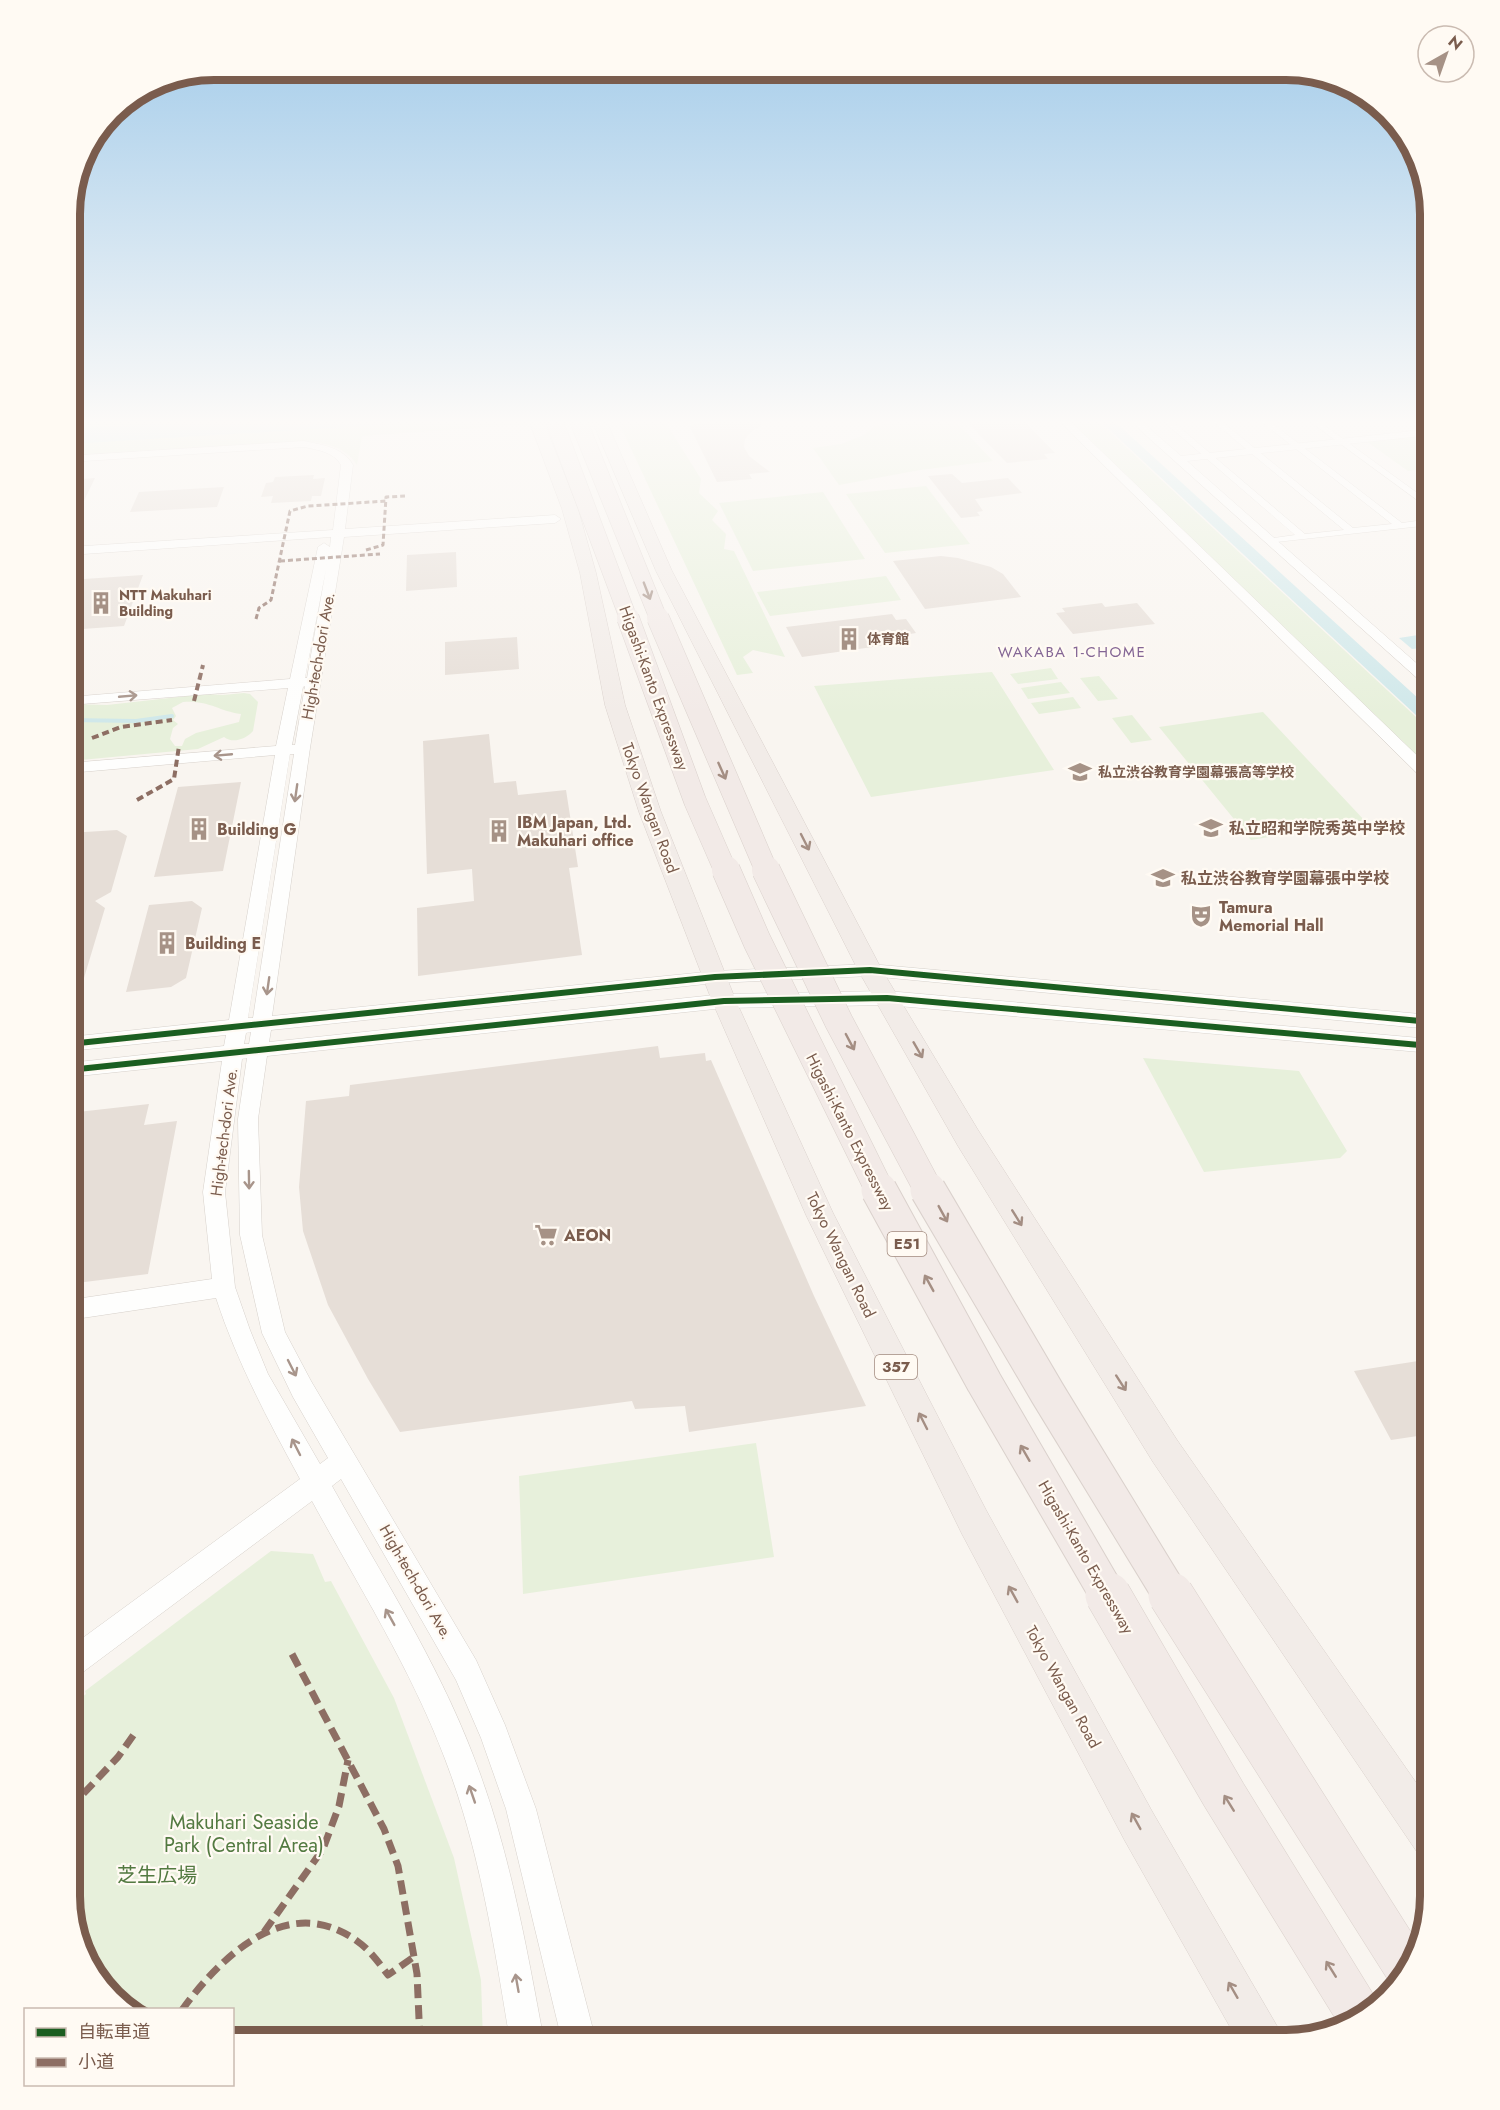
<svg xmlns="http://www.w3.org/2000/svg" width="1500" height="2110" viewBox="0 0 1500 2110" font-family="Jost,'Noto Sans JP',sans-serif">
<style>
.green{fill:#e7f0db;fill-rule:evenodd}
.water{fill:#d0e8ea}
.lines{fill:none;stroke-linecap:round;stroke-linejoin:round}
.stream{stroke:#d0e8ea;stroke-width:4}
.building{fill:#e6ded7}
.minor-casing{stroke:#d7d1cb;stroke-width:1}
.tertiary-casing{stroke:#d7d1cb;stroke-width:1}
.trunk-casing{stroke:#dad1cc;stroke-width:1}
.minor{fill:#fefefd;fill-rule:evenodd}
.tertiary{fill:#fefefd;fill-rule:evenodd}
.trunk{fill:#f2ece8;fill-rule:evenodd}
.motorway-bridge-far4-casing{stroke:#dad1cc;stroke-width:18;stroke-linecap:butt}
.motorway-bridge-far3-casing{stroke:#dad1cc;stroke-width:23;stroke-linecap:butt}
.motorway-bridge-far2-casing{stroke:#dad1cc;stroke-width:29;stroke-linecap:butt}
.motorway-bridge-far1-casing{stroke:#dad1cc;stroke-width:37;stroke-linecap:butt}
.motorway-bridge-casing{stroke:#dad1cc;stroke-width:46;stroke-linecap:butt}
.motorway-bridge-far4{stroke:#f2eae7;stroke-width:17}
.motorway-bridge-far3{stroke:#f2eae7;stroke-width:22}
.motorway-bridge-far2{stroke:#f2eae7;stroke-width:28}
.motorway-bridge-far1{stroke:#f2eae7;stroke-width:35}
.motorway-bridge{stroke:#f2eae7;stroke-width:45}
.quiet-far2{stroke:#8d6e63;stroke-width:3;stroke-dasharray:5 3;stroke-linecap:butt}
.quiet-far1{stroke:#8d6e63;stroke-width:4;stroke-dasharray:7 4;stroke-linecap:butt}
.quiet{stroke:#8d6e63;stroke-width:7;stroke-dasharray:14 7;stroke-linecap:butt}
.cycleway-casing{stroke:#fffaf3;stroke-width:10}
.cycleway{stroke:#1b5e20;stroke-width:6}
.oneway{stroke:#a48e83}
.oneway2{stroke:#a8958b}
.labels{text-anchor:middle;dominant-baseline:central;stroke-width:4.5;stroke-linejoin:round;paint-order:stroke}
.far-poi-label{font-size:14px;font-weight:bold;fill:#7a5c4d;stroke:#fffaf3;text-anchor:start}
.far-neighbourhood-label{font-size:15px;letter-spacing:1.5px;fill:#846695;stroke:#fffaf3}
.shield{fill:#fffaf3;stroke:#a28b7f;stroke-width:1.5}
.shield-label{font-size:15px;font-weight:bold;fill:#7a5c4d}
.street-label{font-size:16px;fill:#7a5c4d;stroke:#fffaf3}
.poi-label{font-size:16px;font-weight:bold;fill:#7a5c4d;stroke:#fffaf3;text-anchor:start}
.near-park-label{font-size:20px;fill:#537a41;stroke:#fffaf3}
.rim{fill:none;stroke:#7a5c4d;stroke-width:8}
</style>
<rect width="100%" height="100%" fill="#f9f5f0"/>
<path class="green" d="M69,420H589L362,436L357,465C345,446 324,443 304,441L69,455Z
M630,420H664L701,479L699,493L718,511L712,520L726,534L724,549L734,551L785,657L753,650L743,657L753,673L737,675L619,423Z
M922,420L959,425L993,461L920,470L839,485L813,448L841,444L864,435L876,425Z
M1068,420H1097L1431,731V772Z
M1428,435L1431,437V468L1408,471L1366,441Z
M926,486L970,544L885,553L846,494Z
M823,492L865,559L753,571L719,503Z
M886,576L901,600L770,616L757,592Z
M1051,668L1058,679L1018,684L1010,674Z
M992,672L1054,770L871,797L814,686Z
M1099,676L1118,699L1098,701L1080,678Z
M1061,682L1070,693L1028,699L1021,688Z
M244,693L250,694L258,702L253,731C246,739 233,744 224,737L198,749L70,761L72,755H69V704L107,705L205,694L223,695ZM183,702C209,700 218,711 241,714L239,722L196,733L185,739L182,746H175L170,739L173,728L178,724L173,720L176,716L172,708Z
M1073,697L1081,708L1039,714L1031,703Z
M1263,712L1365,821L1251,840L1159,727Z
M1132,715L1152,740L1131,743L1112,718Z
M1143,1058L1299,1071L1347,1151L1340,1158L1204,1172Z
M756,1443L774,1557L523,1594L519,1476Z
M271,1551L313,1554L325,1582L331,1581L394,1698L454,1858L481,1980L483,2041H233L232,2010L129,2009L89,1969L69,1896V1707L86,1694L85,1691Z"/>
<path class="water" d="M216,420H461L69,444V429Z
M1099,420H1113L1431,710V729Z
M1431,633V647L1412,649L1399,638Z"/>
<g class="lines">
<path class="stream" d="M69,720L136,721L172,716"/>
</g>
<path class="building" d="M740,420H769L751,432L745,439L744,447L749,456L770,472L749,474L752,479L717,482L689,425Z
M965,420H1023L1055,453L1044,454L1048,459L1007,463Z
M952,474L962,483L1008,478L1022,493L975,499L983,511L977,512L980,516L961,518L928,476Z
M314,475L313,479L325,478L321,496H312L311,501L271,503L273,496L261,497L266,483L273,482L275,477Z
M95,478L69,532V480Z
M224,487L217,507L130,512L139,492Z
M456,552L457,587L406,591L407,555Z
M941,556L958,558L991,567L1003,574L1021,597L925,609L893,561Z
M143,575L124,626L69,630V580Z
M1102,603L1105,607L1137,603L1155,624L1073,634L1056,613L1065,612L1062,608Z
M892,614L896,620L906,619L916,633L904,635L908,642L802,657L786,627Z
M517,637L519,669L445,675V642Z
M489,734L494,783L516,781L518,795L566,790L578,867L569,868L582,955L418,976L417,908L474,901L472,869L427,874L423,741Z
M241,782L223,871L154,877L178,787Z
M117,830L127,836L111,892L95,901L105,908L81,988L69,996V833Z
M192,901L202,908L186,978L171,987L126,992L149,905Z
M658,1046L660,1058L705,1053L706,1061L711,1060L814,1296L866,1406L689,1432L685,1406L635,1409L632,1401L400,1432L368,1379L328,1305L303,1231L299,1187L306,1101L349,1096L350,1085Z
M149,1104L144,1125L177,1121L148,1274L69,1284V1113Z
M1431,1359V1434L1391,1440L1354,1371Z"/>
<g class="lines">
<g class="minor-casing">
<path id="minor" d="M1162,420H1171L1305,534L1344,530L1211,420H1220L1353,528L1392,524L1259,420H1268L1402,523L1431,519V525L1267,543V539L1295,535Z
M1308,420H1317L1431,503V510Z"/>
</g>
<g class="tertiary-casing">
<path id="tertiary" d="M1058,420H1069L1431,769V783L1425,781Z
M1129,420H1140L1181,456L1431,429V435L1187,461L1431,676V687L1426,686Z
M304,441C322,445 343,447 353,465L345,529L555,515L561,519L555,523L344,537L310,748L272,1016L715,971L870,964L1431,1015V1029L870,976L715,983L271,1030L269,1042L724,994L887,991L1431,1039V1053L887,1005L724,1008L267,1056L258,1119L262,1235L285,1332L311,1381L476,1660L505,1725L536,1809L596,2041H562L506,1809L481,1738L456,1680L341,1479L332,1486C381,1574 437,1661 473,1755C509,1847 526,1944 544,2041H510C494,1945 480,1850 445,1759C411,1669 358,1585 312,1501L79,1675L69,1679V1648L300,1479C268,1420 237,1362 216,1298L69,1320V1300L212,1279L203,1192L222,1061L69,1077V1063L224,1046L226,1035L69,1051V1037L229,1020L275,755L69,773V763L276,746L288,688L69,705V697L290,679L318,547L324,543L330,547L331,537L69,555V547L333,530L341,465C334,452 318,450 304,447L69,462V456ZM326,569L307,678H305ZM305,686L295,745H292L303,687ZM290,754H294L253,1018H248ZM251,1032L249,1044H244L246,1033ZM247,1058L238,1119L240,1235L262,1333L293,1397L328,1458L320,1464L268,1374L250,1330L235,1287L225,1192L242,1059Z"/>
</g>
<g class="trunk-casing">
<path id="trunk" d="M529,420H543L578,509L596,573L625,705L661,812L736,1001L833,1213L986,1510L1153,1813L1277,2026L1284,2041H1238L1125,1841L962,1534L806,1215L712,1001L639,812L605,705L580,573L562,509Z
M592,420H606L672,571L882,970L978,1130L1177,1440L1431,1804V1858L1417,1852L1153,1462L958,1146L858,970L656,571Z"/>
</g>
<use href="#minor" class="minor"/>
<use href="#tertiary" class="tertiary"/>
<use href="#trunk" class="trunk"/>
<g class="motorway-bridge-far4-casing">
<path id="motorway-bridge-far4" d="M554,420L629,620
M578,420L659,620"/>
</g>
<g class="motorway-bridge-far3-casing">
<path id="motorway-bridge-far3" d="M628,618L695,801L726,872
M658,618L767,872"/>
</g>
<g class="motorway-bridge-far2-casing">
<path id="motorway-bridge-far2" d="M726,870L757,941L880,1191
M766,870L839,1022L929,1191"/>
</g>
<g class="motorway-bridge-far1-casing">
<path id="motorway-bridge-far1" d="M879,1190L984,1382L1109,1597
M928,1190L1048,1394L1172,1597"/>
</g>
<g class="motorway-bridge-casing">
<path id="motorway-bridge" d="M1108,1595L1224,1795L1362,2019
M1171,1595L1409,1971"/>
</g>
<use href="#motorway-bridge-far4" class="motorway-bridge-far4"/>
<use href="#motorway-bridge-far3" class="motorway-bridge-far3"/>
<use href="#motorway-bridge-far2" class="motorway-bridge-far2"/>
<use href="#motorway-bridge-far1" class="motorway-bridge-far1"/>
<use href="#motorway-bridge" class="motorway-bridge"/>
<path class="quiet-far2" d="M366,550L383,545L386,497L405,496
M280,561L380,554
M256,619L259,608L271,600L290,511L308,506L387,501"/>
<path class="quiet-far1" d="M194,701L203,665
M92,738L121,727L172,720
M137,800L174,779L179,746"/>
<path class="quiet" d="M292,1654L384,1829L398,1866L417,1974L420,2041
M69,1809L118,1757L135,1733
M264,1932L323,1849L339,1806L348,1760
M182,2010C221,1956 288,1891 357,1941C370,1950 379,1963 388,1975L415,1956"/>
<g class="cycleway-casing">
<path id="cycleway" d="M69,1044L715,977L870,970L1431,1022
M69,1070L724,1001L887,998L1431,1046"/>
</g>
<use href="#cycleway" class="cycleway"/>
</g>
<defs><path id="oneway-shaft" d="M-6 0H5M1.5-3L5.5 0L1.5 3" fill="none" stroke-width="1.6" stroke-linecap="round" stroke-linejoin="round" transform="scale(1.5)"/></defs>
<g class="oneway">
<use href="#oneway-shaft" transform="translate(647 591) rotate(69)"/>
<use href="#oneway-shaft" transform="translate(722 771) rotate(66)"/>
<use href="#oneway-shaft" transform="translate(805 842) rotate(63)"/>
<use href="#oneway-shaft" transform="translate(850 1042) rotate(62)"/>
<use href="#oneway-shaft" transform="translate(918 1050) rotate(60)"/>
<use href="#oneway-shaft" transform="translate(943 1214) rotate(61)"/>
<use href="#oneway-shaft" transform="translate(1017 1218) rotate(58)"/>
<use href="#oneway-shaft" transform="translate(929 1283) rotate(-119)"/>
<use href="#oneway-shaft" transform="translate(1121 1383) rotate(57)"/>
<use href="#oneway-shaft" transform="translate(923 1421) rotate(-117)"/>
<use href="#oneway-shaft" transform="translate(1025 1453) rotate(-120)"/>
<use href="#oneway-shaft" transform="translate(1013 1594) rotate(-119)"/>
<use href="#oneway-shaft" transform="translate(1229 1803) rotate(-122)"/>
<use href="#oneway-shaft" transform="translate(1136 1821) rotate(-119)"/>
<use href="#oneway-shaft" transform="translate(1331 1969) rotate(-122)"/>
<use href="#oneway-shaft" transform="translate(1233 1990) rotate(-120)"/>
</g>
<g class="oneway2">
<use href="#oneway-shaft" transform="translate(128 696) rotate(-5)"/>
<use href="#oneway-shaft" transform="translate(223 755) rotate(175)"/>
<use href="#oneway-shaft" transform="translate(296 793) rotate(98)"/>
<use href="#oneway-shaft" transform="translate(268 986) rotate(98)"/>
<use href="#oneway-shaft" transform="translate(249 1180) rotate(89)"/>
<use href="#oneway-shaft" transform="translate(292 1368) rotate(63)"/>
<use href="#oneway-shaft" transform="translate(296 1447) rotate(-117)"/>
<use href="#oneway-shaft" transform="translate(390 1617) rotate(-119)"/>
<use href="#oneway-shaft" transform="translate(472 1794) rotate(-109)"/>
<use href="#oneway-shaft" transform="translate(517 1983) rotate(-100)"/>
</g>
<linearGradient id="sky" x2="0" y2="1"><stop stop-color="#9ec9e9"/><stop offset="0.59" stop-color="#fcfaf8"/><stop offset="1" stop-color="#fcfaf8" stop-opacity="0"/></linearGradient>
<rect width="1500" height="715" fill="url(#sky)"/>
<defs>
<g id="building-bare" transform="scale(1.8)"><path d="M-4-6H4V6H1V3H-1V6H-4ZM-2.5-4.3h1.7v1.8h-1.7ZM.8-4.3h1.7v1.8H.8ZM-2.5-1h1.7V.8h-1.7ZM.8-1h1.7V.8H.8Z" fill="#a69286" stroke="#fffaf3" stroke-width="2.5" paint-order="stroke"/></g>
<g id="school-bare" transform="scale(1.8)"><path d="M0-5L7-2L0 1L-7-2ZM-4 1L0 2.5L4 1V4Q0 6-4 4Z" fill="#a69286" stroke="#fffaf3" stroke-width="2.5" paint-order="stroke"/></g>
<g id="theatre-bare" transform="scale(1.8)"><path d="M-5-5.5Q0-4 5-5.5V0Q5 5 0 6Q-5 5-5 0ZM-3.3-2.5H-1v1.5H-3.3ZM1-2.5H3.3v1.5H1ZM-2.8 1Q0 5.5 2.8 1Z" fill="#a69286" stroke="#fffaf3" stroke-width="2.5" paint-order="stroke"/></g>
<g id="supermarket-bare" transform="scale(1.8)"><path d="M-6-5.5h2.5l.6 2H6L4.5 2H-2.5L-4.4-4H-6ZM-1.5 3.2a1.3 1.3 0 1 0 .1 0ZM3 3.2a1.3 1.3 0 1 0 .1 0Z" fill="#a69286" stroke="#fffaf3" stroke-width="2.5" paint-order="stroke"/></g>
</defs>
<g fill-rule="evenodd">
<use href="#building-bare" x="101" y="603"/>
<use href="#building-bare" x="849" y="639"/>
<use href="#school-bare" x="1080" y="772"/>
<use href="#school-bare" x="1211" y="828"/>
<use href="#building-bare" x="199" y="829"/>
<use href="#building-bare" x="499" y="831"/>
<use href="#school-bare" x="1163" y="878"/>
<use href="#theatre-bare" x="1201" y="916"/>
<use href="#building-bare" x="167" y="943"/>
<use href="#supermarket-bare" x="546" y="1235"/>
</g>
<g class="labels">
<g class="far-poi-label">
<text x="119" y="595">NTT Makuhari<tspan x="119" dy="16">Building</tspan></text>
<text x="867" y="639">体育館</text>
<text x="1098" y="772">私立渋谷教育学園幕張高等学校</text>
</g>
<g class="far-neighbourhood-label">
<text x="1072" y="652">WAKABA 1-CHOME</text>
</g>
<g class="shield">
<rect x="887.5" y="1232" width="39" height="24" rx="4.5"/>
<rect x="875" y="1355" width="42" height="24" rx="4.5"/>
</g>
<g class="shield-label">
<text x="907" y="1244">E51</text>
<text x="896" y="1367">357</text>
</g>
<g class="street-label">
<text transform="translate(318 656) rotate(-80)">High-tech-dori Ave.</text>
<text transform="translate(654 688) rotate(70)">Higashi-Kanto Expressway</text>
<text transform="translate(650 808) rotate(70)">Tokyo Wangan Road</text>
<text transform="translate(224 1132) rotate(-83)">High-tech-dori Ave.</text>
<text transform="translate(850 1132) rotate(63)">Higashi-Kanto Expressway</text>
<text transform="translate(841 1255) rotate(64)">Tokyo Wangan Road</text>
<text transform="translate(1086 1557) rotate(60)">Higashi-Kanto Expressway</text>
<text transform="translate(416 1582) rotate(60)">High-tech-dori Ave.</text>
<text transform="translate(1063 1687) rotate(61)">Tokyo Wangan Road</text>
</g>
<g class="poi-label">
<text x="517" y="822">IBM Japan, Ltd.<tspan x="517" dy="18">Makuhari office</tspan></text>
<text x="1229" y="828">私立昭和学院秀英中学校</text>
<text x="217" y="829">Building G</text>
<text x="1181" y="878">私立渋谷教育学園幕張中学校</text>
<text x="1219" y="907">Tamura<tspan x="1219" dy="18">Memorial Hall</tspan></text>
<text x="185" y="943">Building E</text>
<text x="564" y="1235">AEON</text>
</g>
<g class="near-park-label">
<text x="244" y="1822">Makuhari Seaside<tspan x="244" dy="23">Park (Central Area)</tspan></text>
<text x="157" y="1875">芝生広場</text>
</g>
</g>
<path d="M0 0H1500V2110H0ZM214 80H1286A134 134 0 0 1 1420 214V1896A134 134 0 0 1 1286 2030H214A134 134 0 0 1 80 1896V214A134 134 0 0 1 214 80Z" fill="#fffaf3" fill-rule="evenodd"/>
<path class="rim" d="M214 80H1286A134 134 0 0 1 1420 214V1896A134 134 0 0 1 1286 2030H214A134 134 0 0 1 80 1896V214A134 134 0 0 1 214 80Z"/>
<rect x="24" y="2008" width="210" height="78" fill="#fffaf3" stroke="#cabbb1" stroke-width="1.5"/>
<rect x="36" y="2028" width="30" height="9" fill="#1b5e20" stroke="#cabbb1" stroke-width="1.5"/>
<text x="78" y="2038" font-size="18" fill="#7a5c4d">自転車道</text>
<rect x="36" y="2058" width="30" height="9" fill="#8d6e63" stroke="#cabbb1" stroke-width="1.5"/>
<text x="78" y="2068" font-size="18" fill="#7a5c4d">小道</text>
<g transform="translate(1446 54) rotate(40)"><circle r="28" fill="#fffaf3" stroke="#cabbb1" stroke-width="1.5"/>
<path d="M0-4.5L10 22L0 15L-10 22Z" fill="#a69286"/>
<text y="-9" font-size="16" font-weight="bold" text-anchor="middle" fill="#7a5c4d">N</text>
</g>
</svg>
